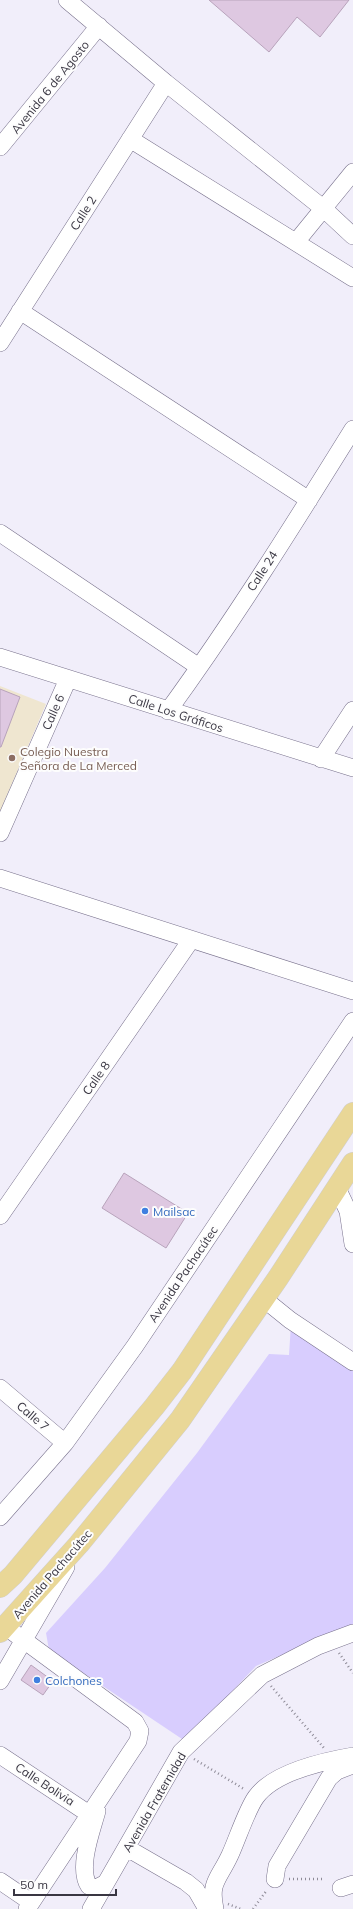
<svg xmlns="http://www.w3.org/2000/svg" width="353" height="1909" viewBox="0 0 353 1909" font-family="Mulish,sans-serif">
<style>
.education{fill:#efe6d0}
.green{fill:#d8cdfe}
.building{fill:#dec8e1;stroke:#b8a3bb}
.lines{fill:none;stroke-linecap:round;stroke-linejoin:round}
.minor-casing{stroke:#78718c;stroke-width:18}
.major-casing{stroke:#cfcfd2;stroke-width:22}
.path{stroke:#8f8c98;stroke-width:2.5;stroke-dasharray:1 3;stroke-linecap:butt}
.minor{stroke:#fff;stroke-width:17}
.major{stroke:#e9d797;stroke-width:21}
.education-dot{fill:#8d6e63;stroke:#fdfdfd;stroke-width:1.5}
.shop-dot{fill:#3f7fe0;stroke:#fdfdfd;stroke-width:1.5}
.labels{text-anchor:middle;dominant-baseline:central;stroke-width:4;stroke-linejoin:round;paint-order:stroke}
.street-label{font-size:12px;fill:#393642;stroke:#fdfdfd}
.education-label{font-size:12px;fill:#785e54;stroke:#fdfdfd;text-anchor:start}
.shop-label{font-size:12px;fill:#366cbe;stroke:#fdfdfd;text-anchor:start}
</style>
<rect width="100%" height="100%" fill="#f1eefa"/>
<path class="education" d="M0,686L46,704L0,812Z"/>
<path class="green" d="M291,1324L353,1362V1624L256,1666L185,1741L49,1650L46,1633L105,1568L197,1453L269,1354L289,1355Z"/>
<path class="building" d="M209,0H349L320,37L297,17L269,52Z
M0,689L20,697L1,747H0Z
M124,1173L188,1213L166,1248L102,1208Z
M31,1665L53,1681L43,1695L21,1680Z"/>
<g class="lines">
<g class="minor-casing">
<path id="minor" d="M67,0L166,83L324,209L353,236
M130,139L353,278
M0,147L99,26
M296,242L353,172
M20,311L309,500
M0,343L166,83
M0,533L199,667
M0,657L353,768
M168,711C234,620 294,524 353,429
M321,759L353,710
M0,833L68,679
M0,878L353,991
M337,1188L348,1211L353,1244
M0,1216L191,940
M264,1299L290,1320L353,1362
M0,1388L65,1443
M0,1517L65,1443L135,1346L353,1021
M6,1627L135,1722L140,1731L138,1741L27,1909
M0,1681L66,1567
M0,1755L89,1814
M97,1811C92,1830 77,1868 89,1886L96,1888L106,1883
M127,1848L186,1882L196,1890L207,1909
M275,1879L277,1866L329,1778L337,1771L353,1765
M0,1881L31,1902
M341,1888L353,1884
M91,1909L181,1752L262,1675L318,1646L353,1633
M215,1909C209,1882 219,1879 230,1855C237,1840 247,1809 256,1797C274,1772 324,1761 353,1756"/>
</g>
<g class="major-casing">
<path id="major" d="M0,1587L13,1575L154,1407L182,1371L353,1113
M0,1632L79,1544L180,1420L278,1278L353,1163"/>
</g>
<path class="path" d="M339,1653L353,1673
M271,1686L324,1748
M194,1759L244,1789
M289,1879H322
M228,1904L241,1909
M253,1909L267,1890"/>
<use href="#minor" class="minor"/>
<use href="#major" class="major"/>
</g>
<circle class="education-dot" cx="12" cy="758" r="4"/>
<g class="shop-dot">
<circle cx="145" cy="1211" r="4"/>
<circle cx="37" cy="1680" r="4"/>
</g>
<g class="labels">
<g class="street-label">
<text transform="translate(50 87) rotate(-51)">Avenida 6 de Agosto</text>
<text transform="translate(83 213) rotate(-58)">Calle 2</text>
<text transform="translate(262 571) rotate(-57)">Calle 24</text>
<text transform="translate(53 712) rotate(-66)">Calle 6</text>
<text transform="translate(176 713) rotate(18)">Calle Los Gráficos</text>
<text transform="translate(96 1078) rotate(-55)">Calle 8</text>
<text transform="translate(183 1274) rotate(-56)">Avenida Pachacútec</text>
<text transform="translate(33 1416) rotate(40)">Calle 7</text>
<text transform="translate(52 1574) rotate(-49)">Avenida Pachacútec</text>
<text transform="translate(45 1784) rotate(33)">Calle Bolivia</text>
<text transform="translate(154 1802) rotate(-60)">Avenida Fraternidad</text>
</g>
<g class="education-label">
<text x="20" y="751">Colegio Nuestra<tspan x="20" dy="14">Señora de La Merced</tspan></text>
</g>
<g class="shop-label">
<text x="153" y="1211">Mailsac</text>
<text x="45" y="1680">Colchones</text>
</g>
</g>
<path d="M14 1889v6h102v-6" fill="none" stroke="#393642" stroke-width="2"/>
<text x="20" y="1889" font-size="12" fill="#393642" stroke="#fdfdfd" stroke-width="3" paint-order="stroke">50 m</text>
</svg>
